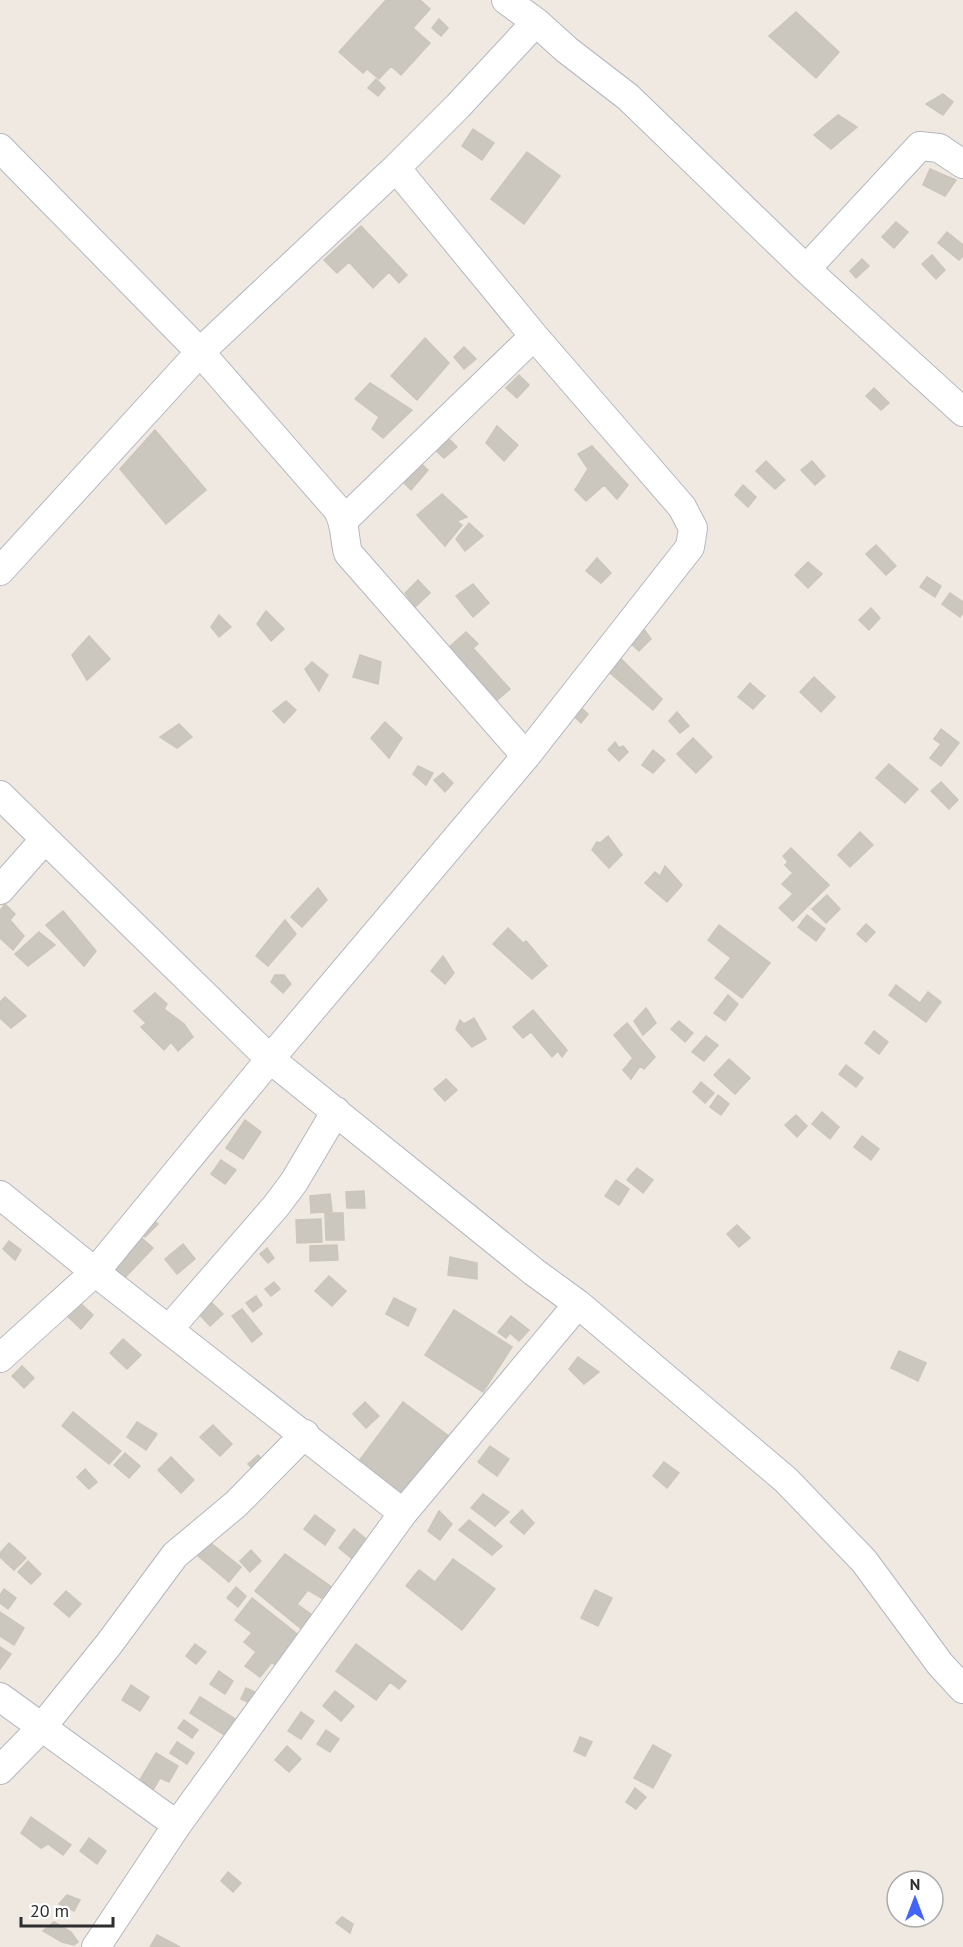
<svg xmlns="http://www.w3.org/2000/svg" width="963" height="1947" viewBox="0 0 963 1947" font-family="'PT Sans',sans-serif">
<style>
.building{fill:#cbc7bf;stroke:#cbc5ba;stroke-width:1.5}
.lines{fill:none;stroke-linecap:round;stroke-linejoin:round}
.minor-casing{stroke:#b4b7c1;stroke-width:30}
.minor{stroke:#fff;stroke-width:28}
</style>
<rect width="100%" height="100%" fill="#efe9e1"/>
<path class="building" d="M386,0H420L430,9L413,28L430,43L401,75L391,66L379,79L367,69L363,73L339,52Z
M796,12L839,52L816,78L769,36Z
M439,19L448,28L441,36L432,28Z
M376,79L385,88L378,96L368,88Z
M943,94L953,102L943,115L926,104Z
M838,115L857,127L831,149L814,135Z
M473,129L494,143L482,160L462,146Z
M527,152L560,176L524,224L491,199Z
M930,169L956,180L945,196L923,185Z
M896,222L908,232L894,248L882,237Z
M361,226L407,275L399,283L389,272L373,288L349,262L337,273L324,260Z
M947,232L963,245V256L959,260L938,243Z
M932,255L945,270L936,279L922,264Z
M862,259L869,266L856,278L850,271Z
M425,338L449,363L417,400L391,376Z
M464,347L476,359L464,369L454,357Z
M519,375L529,385L517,398L506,388Z
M370,383L412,410L383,438L372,429L379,417L355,399Z
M874,388L889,403L881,410L866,396Z
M497,426L518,445L504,461L486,443Z
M155,430L206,490L166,524L120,469Z
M443,433L457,447L444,458L432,447Z
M592,446L628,485L617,499L604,485L586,501L575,490L588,469L578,454Z
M415,458L428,470L411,490L398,477Z
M766,461L785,480L775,489L756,471Z
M812,461L825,476L815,485L801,470Z
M743,485L756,497L748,507L735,495Z
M442,494L467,517L457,521L462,525L445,546L417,515Z
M469,523L483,536L465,551L456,539Z
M876,545L896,566L886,575L866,554Z
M597,558L611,573L601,583L586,571Z
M808,562L822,574L808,588L795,575Z
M927,577L941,586L935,597L920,587Z
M418,580L430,593L415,607L405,593Z
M473,584L489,603L473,617L456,596Z
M950,593L963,602V613L960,617L942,604Z
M871,608L880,618L869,630L859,620Z
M266,611L284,629L271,641L257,624Z
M219,615L231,627L219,637L211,627Z
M641,625L651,639L639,651L626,639Z
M466,632L478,644L473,648L510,689L495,702L447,649Z
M89,636L110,659L87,680L72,655Z
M615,653L662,699L653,710L603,667Z
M360,655L381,662L378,684L353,677Z
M312,662L328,675L319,691L305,669Z
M814,677L835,697L821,712L800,692Z
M750,683L765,696L753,709L738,697Z
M286,701L296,710L284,723L273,711Z
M574,701L588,714L581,723L567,710Z
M677,712L689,726L680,733L669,721Z
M385,722L402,738L389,758L371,738Z
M179,724L192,737L177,748L160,737Z
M941,729L959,743L941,766L930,758L941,744L934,739Z
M693,738L712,757L696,773L677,754Z
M615,742L619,748L623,746L628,752L619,761L608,750Z
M653,750L665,760L653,773L642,765Z
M889,764L918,789L905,803L876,778Z
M418,766L433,773L426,785L413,774Z
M443,773L453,783L445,792L434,780Z
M941,782L958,800L949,809L931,791Z
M860,832L873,845L850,867L838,855Z
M608,836L622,855L609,868L592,850L597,842L600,843Z
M791,848L829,885L793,921L779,908L793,894L782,884L793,873L785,865L788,862L783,856Z
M665,866L682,885L667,902L645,883L655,872L660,876Z
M318,888L327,900L302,927L291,917Z
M827,895L840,909L826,923L812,909Z
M5,904L15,914L10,920L24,936L13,950L0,938V911Z
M63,911L96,951L84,966L46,925Z
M807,915L825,929L816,941L798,927Z
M285,920L296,934L268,966L256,956Z
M866,924L875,932L866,942L857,934Z
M719,925L770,963L742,998L715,978L731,958L708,940Z
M508,928L523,943L526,941L547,966L532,979L493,944Z
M39,932L55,945L28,966L15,954Z
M443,956L454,973L445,984L431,971Z
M275,975H284L291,984L283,993L271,982Z
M896,985L920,1003L928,992L941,1002L926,1022L889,995Z
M155,993L167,1004L164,1009L184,1024L193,1037L178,1051L171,1042L164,1050L141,1027L146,1023L134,1011Z
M728,995L738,1004L725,1021L714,1013Z
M5,997L26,1016L11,1028L0,1018V1002Z
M646,1008L656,1023L643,1035L634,1021Z
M533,1010L567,1050L562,1057L558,1051L552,1057L531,1032L523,1038L513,1027Z
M474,1018L486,1039L472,1047L456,1029L460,1020L464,1024Z
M679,1021L693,1033L685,1042L671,1029Z
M627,1023L655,1057L644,1069L640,1066L631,1079L623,1070L633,1058L614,1035Z
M874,1031L888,1042L879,1054L865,1043Z
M706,1036L718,1045L704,1061L692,1052Z
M729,1059L750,1078L735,1094L714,1075Z
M846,1065L863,1078L856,1087L839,1074Z
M446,1079L457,1090L445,1101L434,1089Z
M701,1082L714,1093L705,1103L693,1092Z
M718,1095L729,1104L721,1115L710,1107Z
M822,1112L839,1127L830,1139L812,1124Z
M796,1115L807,1126L797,1137L785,1125Z
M245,1120L261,1132L243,1159L226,1148Z
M862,1136L879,1149L871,1160L854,1147Z
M221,1160L236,1170L225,1184L211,1174Z
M637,1168L653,1180L643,1193L627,1180Z
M616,1180L629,1189L619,1205L605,1196Z
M364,1191L365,1208H347L346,1192Z
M330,1194L332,1211L311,1213L310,1196Z
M325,1213H343L344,1240H326Z
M147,1214L158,1224L145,1237L135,1228Z
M321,1219L322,1242L297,1243L296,1220Z
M737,1225L750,1238L739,1247L727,1234Z
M128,1226L153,1248L117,1286L92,1262Z
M9,1241L21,1250L15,1260L3,1249Z
M183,1244L195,1259L177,1274L165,1259Z
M337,1245L338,1260L310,1261V1246Z
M267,1248L274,1258L268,1263L260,1254Z
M450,1257L477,1263V1279L448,1275Z
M329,1276L346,1291L332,1306L315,1291Z
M274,1282L280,1289L271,1296L265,1289Z
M256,1296L262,1305L253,1312L246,1303Z
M394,1298L416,1309L408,1326L386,1314Z
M77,1300L93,1315L81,1329L64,1313Z
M212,1303L223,1314L210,1326L199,1314Z
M242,1309L262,1334L252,1342L232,1316Z
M454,1310L512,1347L483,1392L425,1355Z
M511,1316L529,1330L519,1341L510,1333L506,1338L498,1332Z
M123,1339L141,1355L127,1369L110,1353Z
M899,1351L926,1363L918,1381L891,1368Z
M578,1357L599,1372L584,1384L569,1369Z
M22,1366L34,1378L24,1388L12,1376Z
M365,1402L379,1416L366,1428L353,1414Z
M403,1402L450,1437L407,1496L359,1461Z
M73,1412L121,1451L109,1464L62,1426Z
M137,1422L157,1434L146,1450L127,1437Z
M213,1425L232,1444L220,1456L200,1437Z
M490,1446L509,1459L497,1476L478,1462Z
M125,1453L140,1466L129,1478L114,1465Z
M258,1455L269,1467L260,1476L248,1464Z
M171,1457L194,1480L181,1493L158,1470Z
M664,1462L679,1473L667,1488L653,1476Z
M85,1469L97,1482L89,1489L77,1477Z
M483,1494L509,1512L495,1526L471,1508Z
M522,1510L534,1523L524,1534L510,1522Z
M439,1511L452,1524L440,1540L428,1531Z
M315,1515L335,1530L325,1545L304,1529Z
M469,1520L502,1546L492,1555L459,1530Z
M354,1529L371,1543L356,1562L339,1548Z
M202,1536L241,1567L229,1582L191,1550Z
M9,1543L26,1558L14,1570L0,1557V1553Z
M251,1550L261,1561L250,1572L240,1561Z
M285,1554L333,1588L325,1600L308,1590L297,1604L312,1615L304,1631L255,1591Z
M453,1559L495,1589L462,1630L406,1586L419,1570L435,1582Z
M28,1561L41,1574L31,1584L18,1572Z
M236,1587L246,1596L238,1607L227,1598Z
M4,1589L16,1598L8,1609L0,1603V1595Z
M595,1590L612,1598L598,1626L581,1618Z
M66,1591L81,1604L69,1617L54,1604Z
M252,1598L305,1640L281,1670L272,1662L260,1677L245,1666L256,1652L244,1642L252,1633L235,1620Z
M0,1612L24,1628L14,1645L0,1636Z
M195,1644L206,1652L196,1664L186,1656Z
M356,1644L406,1681L399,1689L390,1682L376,1700L336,1671Z
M0,1647L11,1654L0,1669Z
M219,1671L233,1681L225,1694L210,1684Z
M131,1685L149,1697L140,1711L122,1700Z
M246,1688L259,1694L254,1705L241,1699Z
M335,1691L354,1706L341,1721L323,1706Z
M200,1697L240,1722L229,1738L190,1713Z
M301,1712L314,1721L301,1739L288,1731Z
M184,1720L198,1730L192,1738L178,1728Z
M326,1730L339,1739L330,1752L317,1744Z
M580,1737L592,1742L585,1756L574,1751Z
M177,1742L194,1753L187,1764L170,1753Z
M653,1745L671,1755L653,1788L634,1778Z
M287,1746L301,1759L289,1772L275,1760Z
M156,1753L178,1766L169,1782L160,1778L152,1792L138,1783Z
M635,1788L646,1797L636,1809L626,1802Z
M31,1817L71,1845L63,1855L48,1844L41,1848L21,1833Z
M89,1838L106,1851L97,1864L80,1851Z
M228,1872L241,1883L233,1892L221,1881Z
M67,1895L80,1900L74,1911L59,1904Z
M342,1917L353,1924L350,1933L336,1923Z
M54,1922L71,1932L78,1942L74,1945L62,1942L43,1931Z
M157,1935L180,1947H150Z"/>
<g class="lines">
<g class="minor-casing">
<path id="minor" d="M506,0L536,22L567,50L628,97L806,269L963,412
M0,148L200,352L337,509C346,523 344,538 348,553L526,756
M806,269L920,146L939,148L963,164
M344,520L534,336
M0,571L200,352L396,168L458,106L536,22
M0,795L270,1059L534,1272L578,1304L786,1480L864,1561L940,1664L963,1689
M0,890L45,839
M0,1195L95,1272L403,1513
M169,1329L276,1206L294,1182L336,1111
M0,1358L95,1272L270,1059L526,756L690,547L693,528L682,507L534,336L396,168
M0,1697L177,1825
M0,1770L42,1727L109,1644L175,1555L236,1504L305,1434
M96,1947L177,1825L403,1513L578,1304"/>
</g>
<use href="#minor" class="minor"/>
</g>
<g transform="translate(915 1899)"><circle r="28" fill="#ffffff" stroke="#ababab" stroke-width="1.5"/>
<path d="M0-4.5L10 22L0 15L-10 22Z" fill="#4264fb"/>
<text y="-9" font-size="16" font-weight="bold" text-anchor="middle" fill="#2e2e2e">N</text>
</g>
<path d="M21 1917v9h92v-9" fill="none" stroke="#2e2e2e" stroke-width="3"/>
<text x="30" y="1917" font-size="18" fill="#2e2e2e" stroke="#ffffff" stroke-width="4.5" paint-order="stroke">20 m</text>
</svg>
